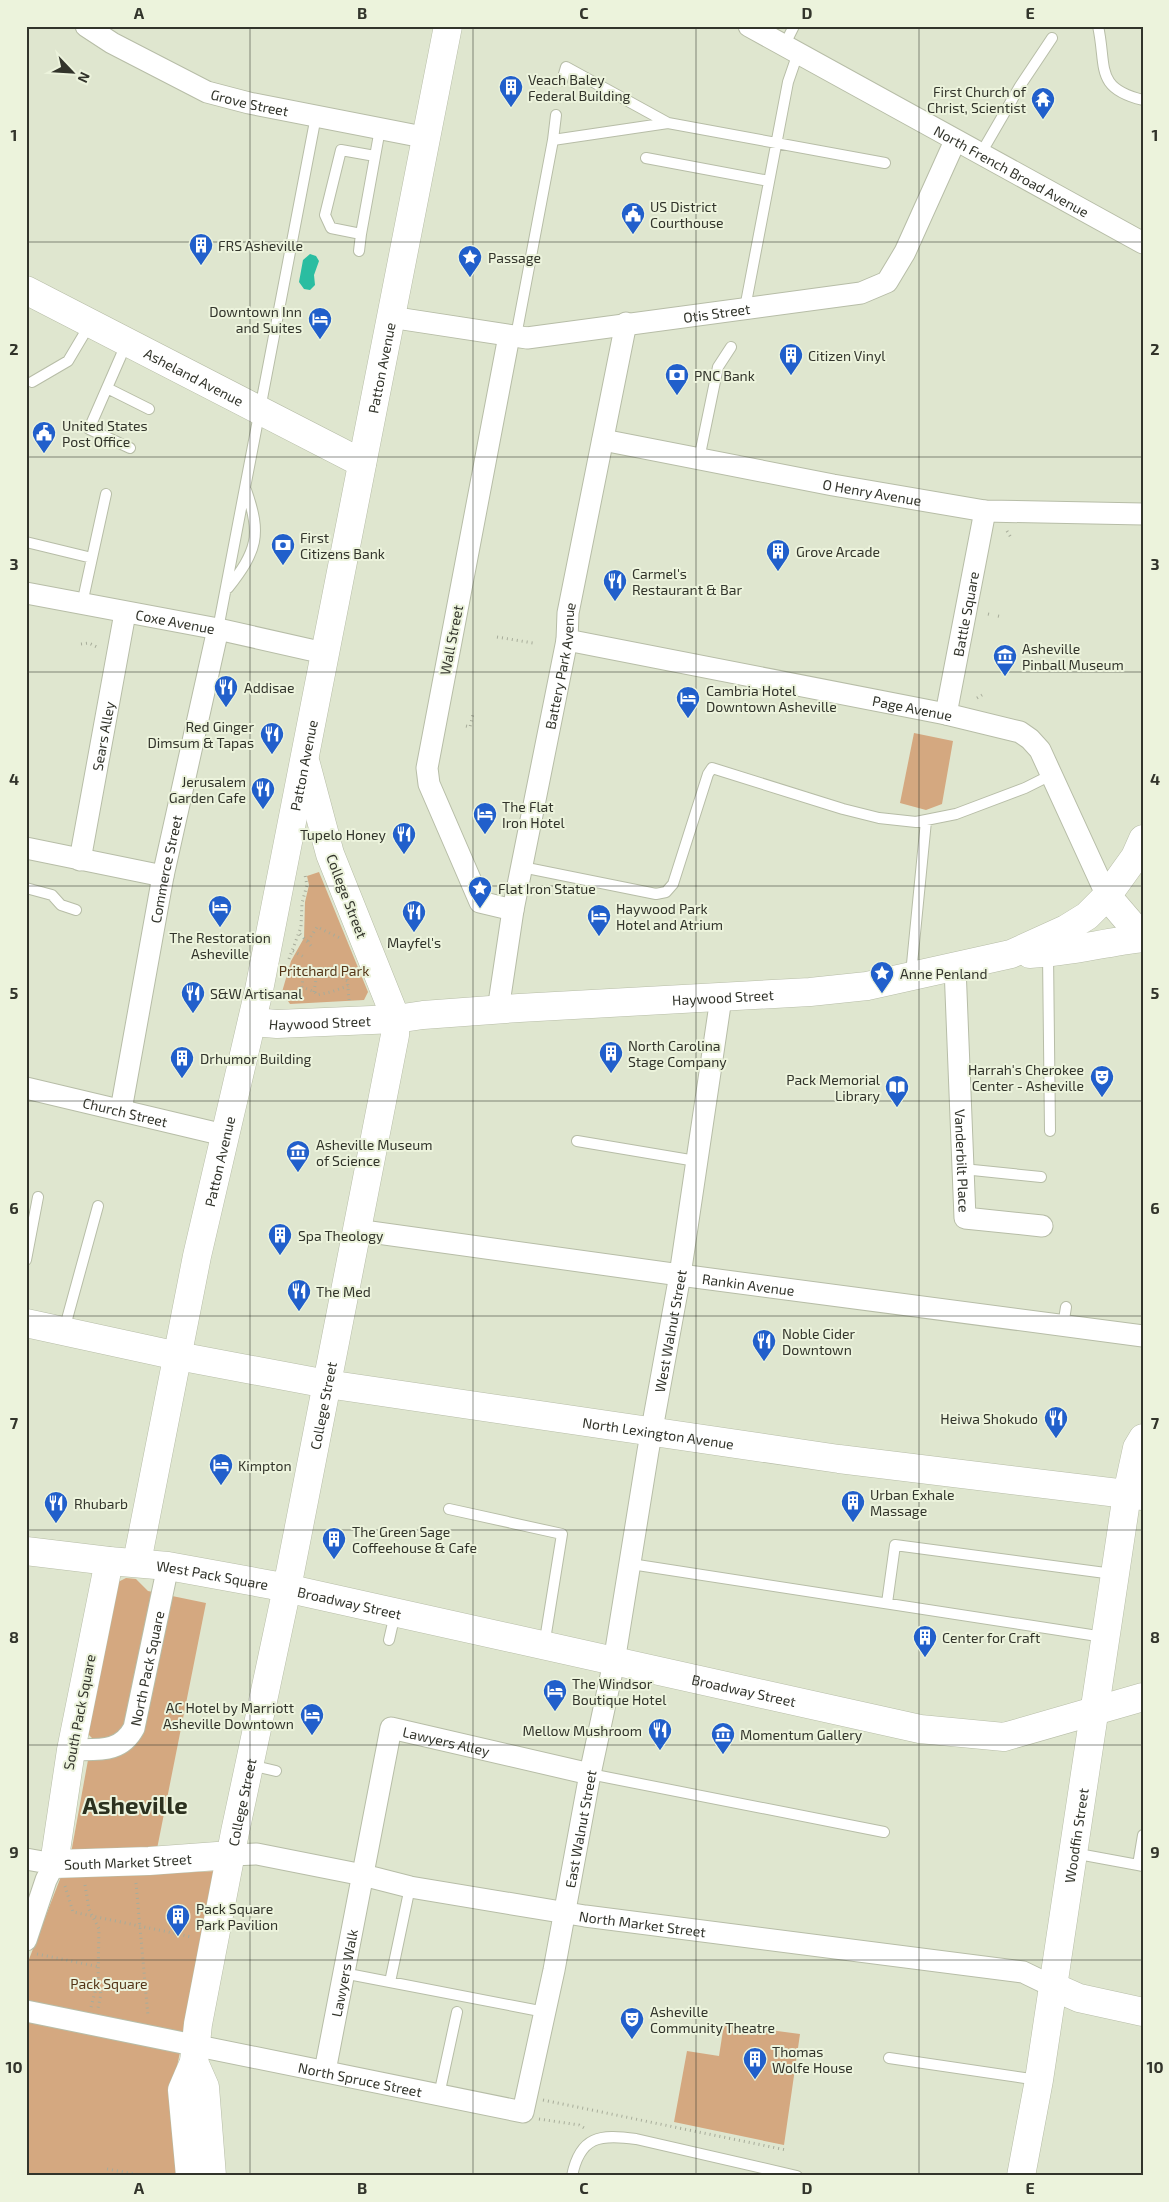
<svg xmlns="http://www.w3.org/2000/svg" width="1169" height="2202" viewBox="0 0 1169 2202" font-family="'Exo 2',sans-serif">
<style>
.green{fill:#d4a880}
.water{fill:#2abda1}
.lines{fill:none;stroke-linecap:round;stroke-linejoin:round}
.lane-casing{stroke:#b7bda7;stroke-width:12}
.street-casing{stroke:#b7bda7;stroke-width:23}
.secondary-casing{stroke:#b7bda7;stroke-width:29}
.primary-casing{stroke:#b7bda7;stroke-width:29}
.highway-casing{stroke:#b7bda7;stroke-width:29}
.path{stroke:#a7ac9a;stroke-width:3;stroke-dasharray:1 4;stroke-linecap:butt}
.lane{stroke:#fff;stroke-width:10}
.street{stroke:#fff;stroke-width:21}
.secondary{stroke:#fff;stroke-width:28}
.primary{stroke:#fff;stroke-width:28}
.highway{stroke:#fff;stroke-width:28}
.grid{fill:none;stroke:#32342b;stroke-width:1;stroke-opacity:0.55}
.labels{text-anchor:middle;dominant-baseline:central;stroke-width:4;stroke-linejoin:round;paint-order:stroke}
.poi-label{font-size:14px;fill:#32342b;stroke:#ecf3dc;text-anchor:start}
.street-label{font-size:14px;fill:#32342b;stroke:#ecf3dc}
.park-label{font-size:14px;fill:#543618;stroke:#ecf3dc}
.town-label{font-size:24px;font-weight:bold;fill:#2c311f;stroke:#ecf3dc}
.neatline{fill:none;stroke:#32342b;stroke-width:2}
.grid-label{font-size:16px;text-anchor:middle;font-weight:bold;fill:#32342b}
</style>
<rect width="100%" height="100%" fill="#dfe6cf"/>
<path class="green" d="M914,733L953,741L942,804L926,810L900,803Z
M319,872L368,992L364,1000L290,1004L282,992L291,961L304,938L305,902L309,885L307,876Z
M126,1578L136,1579L148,1591L206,1603L152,1874L217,1871L171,2096L180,2176H26V1967L72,1848L92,1738L86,1732L116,1583Z
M724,2024L800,2034L784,2145L674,2122L687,2051L719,2056Z"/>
<path class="water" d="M310,254L316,256L319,261L314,275L315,285L310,290L304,289L299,282L303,260Z"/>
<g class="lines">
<g class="lane-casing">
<path id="lane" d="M1098,26C1107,67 1094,88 1143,100
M784,46L794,26
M562,81L566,67L668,123L885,163
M556,115L553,140L668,123
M980,155L1020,86L1052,38
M646,158L769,181
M361,234L331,228L325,215L341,150L375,156
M359,251L361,234L380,129
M745,308L788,82L798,53
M516,336L553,140
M127,342L89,429L130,448
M32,382L68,361L90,324
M107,388L149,409
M699,459L718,367L731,347
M26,542L92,558L106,494
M228,588C257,551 262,535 246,490
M82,604L92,558
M218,629L316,116
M522,867L656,894L666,892L673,884L708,774L712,768L843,809L879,818L916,822L956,814L1025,788L1051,775
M26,888L52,895L61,905L76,910
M1048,954L1050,1131
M911,974L926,821
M577,1141L696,1161
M963,1169L1041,1177
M26,1260L38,1197
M1063,1326L1066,1307
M64,1330L98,1206
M449,1509L562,1534L544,1646
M631,1564L1104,1637
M887,1603L895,1545L1113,1574
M389,1640L395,1614
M250,1765L276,1771
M590,1774L884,1832
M1143,1835L1138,1865L1143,1866
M1073,1853L1138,1865
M343,1973L545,2012
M390,1982L410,1887
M889,2058L1038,2080
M439,2095L457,2012
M572,2176C580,2136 600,2134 636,2139L797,2176"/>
</g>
<g class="street-casing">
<g id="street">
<path id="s1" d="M86,26L112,43L207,92L249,103L428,138"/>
<path id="s2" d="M749,26L1143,243"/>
<path id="s3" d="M390,317L527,338L861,293L887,282L905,252L955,141"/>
<path d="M509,336L427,768L429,784L480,902L513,910"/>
<path id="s4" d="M603,440L833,485L985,511L1143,514"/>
<path id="s5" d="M26,593L218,629L324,653"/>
<path id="s6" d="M567,640L946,714L1020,732L1030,739L1040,750L1107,896"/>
<path id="s7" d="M946,714L985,511"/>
<path d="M26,848L163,876"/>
<path id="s8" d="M80,860L125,613"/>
<path id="s9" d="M955,967L965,1218L1042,1226"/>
<path id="s10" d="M498,1010L513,910L567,640L568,613L626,323"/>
<path id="s11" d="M26,1088L224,1135"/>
<path id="s12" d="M121,1110L163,876L218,629"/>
<path id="s13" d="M356,1230L680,1275L1143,1336"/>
<path id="s14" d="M71,1750C97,1749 120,1754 134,1728L168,1566"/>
<path id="s15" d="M231,1855L257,1854L363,1875L410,1887L585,1916L1023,1972L1052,1986"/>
<path d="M26,1859L54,1864L46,1880L26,1940"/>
<path id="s16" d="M26,2011L523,2112L554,1970L590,1774L614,1662L648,1451L680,1275L721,998"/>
<path id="s17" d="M325,2071L391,1728L590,1774"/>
</g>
</g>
<g class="secondary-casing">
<g id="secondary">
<path id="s18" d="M26,290L362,463"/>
<path d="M1107,896L1143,938"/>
<path d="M1030,954C1068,953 1105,942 1143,938"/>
<path id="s19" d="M252,1022L277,1024L396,1019L423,1015L519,1008L810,992L867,986L1011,954L1066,929L1087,916L1107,896L1135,857L1143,839"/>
<path id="s20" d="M26,1323L178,1356L327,1384L839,1459L1143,1496"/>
<path id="s21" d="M1021,2176L1039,2080L1127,1494L1137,1448L1143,1438"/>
</g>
</g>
<g class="primary-casing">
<g id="primary">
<path id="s22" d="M26,1551L109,1561L168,1566L272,1585L920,1729L1004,1737L1143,1697"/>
<path id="s23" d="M109,1561L71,1750L54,1864L149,1861L231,1855"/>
<path id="s24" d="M137,1562L197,1256L259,990L448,26"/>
<path d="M194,2062L205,2087L212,2176"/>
<path id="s25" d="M190,2176L182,2090L194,2062L198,2024L235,1832L287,1588L395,1035L396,1019L330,854L306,764"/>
</g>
</g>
<g class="highway-casing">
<path id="highway" d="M1052,1986L1079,1998L1143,2012"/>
</g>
<path class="path" d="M1007,531L1012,539
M988,614L992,615
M998,616L1002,617
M497,637L533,643
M81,644L89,643L97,647
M977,698L982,695
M466,726L470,727L473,714
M300,934L313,948
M308,941L317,927L340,938
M293,951L304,957
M289,959L301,927L302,903L307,885L305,875
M334,972L347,981
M307,973L303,977L302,987L315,992L317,995L331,992L348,986
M314,992L316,979
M349,1000L347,976L351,967
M136,1883L148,2016
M85,1885L89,1909L99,1929L98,1980L101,1994L98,2008
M65,1886L73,1912L192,1937
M37,1954L100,1967
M91,2007L98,1981
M543,2100L786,2150
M539,2119L579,2125L586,2129
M107,2169L146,2176"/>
<use href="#lane" class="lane"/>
<use href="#street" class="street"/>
<use href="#secondary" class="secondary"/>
<use href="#primary" class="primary"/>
<use href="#highway" class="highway"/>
</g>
<path class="grid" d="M250,26V2176M473,26V2176M696,26V2176M919,26V2176M26,242H1143M26,457H1143M26,672H1143M26,886H1143M26,1101H1143M26,1316H1143M26,1530H1143M26,1745H1143M26,1960H1143"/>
<defs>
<g id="building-pin" transform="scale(1.25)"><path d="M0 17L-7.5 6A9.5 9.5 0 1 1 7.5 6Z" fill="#215fcb" stroke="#ecf3dc"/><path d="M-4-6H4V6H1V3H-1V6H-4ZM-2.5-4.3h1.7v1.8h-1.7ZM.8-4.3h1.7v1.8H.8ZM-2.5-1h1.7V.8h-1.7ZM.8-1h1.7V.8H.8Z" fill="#fff"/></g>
<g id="temple-pin" transform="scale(1.25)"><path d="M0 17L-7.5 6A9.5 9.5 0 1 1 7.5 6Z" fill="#215fcb" stroke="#ecf3dc"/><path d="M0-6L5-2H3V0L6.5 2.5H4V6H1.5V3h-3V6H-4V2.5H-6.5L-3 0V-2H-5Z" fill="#fff"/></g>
<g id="civic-pin" transform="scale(1.25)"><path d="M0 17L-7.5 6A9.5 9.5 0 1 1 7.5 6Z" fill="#215fcb" stroke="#ecf3dc"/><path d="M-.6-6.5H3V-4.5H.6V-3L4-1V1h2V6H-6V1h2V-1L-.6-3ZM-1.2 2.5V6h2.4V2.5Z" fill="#fff"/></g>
<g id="sight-pin" transform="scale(1.25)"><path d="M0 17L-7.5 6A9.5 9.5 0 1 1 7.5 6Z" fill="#215fcb" stroke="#ecf3dc"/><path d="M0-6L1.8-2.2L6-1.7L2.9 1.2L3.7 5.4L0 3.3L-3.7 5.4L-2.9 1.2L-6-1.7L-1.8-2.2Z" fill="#fff"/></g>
<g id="hotel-pin" transform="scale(1.25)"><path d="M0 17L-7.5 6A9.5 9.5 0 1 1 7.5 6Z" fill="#215fcb" stroke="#ecf3dc"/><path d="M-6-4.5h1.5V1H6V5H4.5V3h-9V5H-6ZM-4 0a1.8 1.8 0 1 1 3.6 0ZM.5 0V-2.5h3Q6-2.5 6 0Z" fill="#fff"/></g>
<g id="bank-pin" transform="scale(1.25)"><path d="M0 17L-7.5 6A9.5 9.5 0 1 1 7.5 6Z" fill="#215fcb" stroke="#ecf3dc"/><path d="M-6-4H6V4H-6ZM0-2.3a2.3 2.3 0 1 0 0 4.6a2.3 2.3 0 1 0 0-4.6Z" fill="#fff"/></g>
<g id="restaurant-pin" transform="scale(1.25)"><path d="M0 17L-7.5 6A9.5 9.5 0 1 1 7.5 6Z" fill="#215fcb" stroke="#ecf3dc"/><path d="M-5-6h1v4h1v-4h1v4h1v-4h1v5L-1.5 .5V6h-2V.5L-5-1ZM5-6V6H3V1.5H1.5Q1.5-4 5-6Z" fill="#fff"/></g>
<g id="museum-pin" transform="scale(1.25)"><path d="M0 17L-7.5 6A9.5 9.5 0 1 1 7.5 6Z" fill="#215fcb" stroke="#ecf3dc"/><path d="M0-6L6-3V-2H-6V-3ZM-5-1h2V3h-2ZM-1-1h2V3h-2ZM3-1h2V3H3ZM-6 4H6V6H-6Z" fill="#fff"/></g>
<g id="theatre-pin" transform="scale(1.25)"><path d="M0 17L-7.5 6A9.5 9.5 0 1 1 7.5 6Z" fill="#215fcb" stroke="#ecf3dc"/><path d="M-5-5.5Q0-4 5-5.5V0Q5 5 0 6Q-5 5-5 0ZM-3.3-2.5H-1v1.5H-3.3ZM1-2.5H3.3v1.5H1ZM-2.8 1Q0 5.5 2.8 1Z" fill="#fff"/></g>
<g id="library-pin" transform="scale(1.25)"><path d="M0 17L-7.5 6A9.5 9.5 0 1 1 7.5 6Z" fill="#215fcb" stroke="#ecf3dc"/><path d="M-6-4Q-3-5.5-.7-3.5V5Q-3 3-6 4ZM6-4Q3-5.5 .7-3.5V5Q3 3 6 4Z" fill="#fff"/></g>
</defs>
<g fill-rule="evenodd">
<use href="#building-pin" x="511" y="87"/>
<use href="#temple-pin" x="1043" y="99"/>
<use href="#civic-pin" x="633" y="214"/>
<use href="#building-pin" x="201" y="245"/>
<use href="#sight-pin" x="470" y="257"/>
<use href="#hotel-pin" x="320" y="319"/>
<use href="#building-pin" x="791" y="355"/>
<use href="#bank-pin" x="677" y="375"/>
<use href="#civic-pin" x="44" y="433"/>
<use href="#bank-pin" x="283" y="545"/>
<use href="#building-pin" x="778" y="551"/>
<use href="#restaurant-pin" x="615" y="581"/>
<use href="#museum-pin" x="1005" y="656"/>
<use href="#restaurant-pin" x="226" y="687"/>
<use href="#hotel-pin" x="688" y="698"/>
<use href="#restaurant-pin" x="272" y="734"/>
<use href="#restaurant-pin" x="263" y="789"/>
<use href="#hotel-pin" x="485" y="814"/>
<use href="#restaurant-pin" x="404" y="834"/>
<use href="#sight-pin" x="480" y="888"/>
<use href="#hotel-pin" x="220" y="907"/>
<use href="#restaurant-pin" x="414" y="912"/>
<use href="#hotel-pin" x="599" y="916"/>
<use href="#sight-pin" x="882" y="973"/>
<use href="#restaurant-pin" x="193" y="993"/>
<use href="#building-pin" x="611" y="1053"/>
<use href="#building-pin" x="182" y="1058"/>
<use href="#theatre-pin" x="1102" y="1077"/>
<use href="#library-pin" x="897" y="1087"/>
<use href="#museum-pin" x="298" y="1152"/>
<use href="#building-pin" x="280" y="1235"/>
<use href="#restaurant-pin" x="299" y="1291"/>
<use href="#restaurant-pin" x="764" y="1341"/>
<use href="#restaurant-pin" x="1056" y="1418"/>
<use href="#hotel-pin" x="221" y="1465"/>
<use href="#building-pin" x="853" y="1502"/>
<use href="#restaurant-pin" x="56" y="1503"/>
<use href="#building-pin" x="334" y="1539"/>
<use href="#building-pin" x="925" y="1637"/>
<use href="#hotel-pin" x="555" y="1691"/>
<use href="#hotel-pin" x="312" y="1715"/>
<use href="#restaurant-pin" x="660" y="1730"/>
<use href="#museum-pin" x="723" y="1734"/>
<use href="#building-pin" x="178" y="1916"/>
<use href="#theatre-pin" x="632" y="2019"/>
<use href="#building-pin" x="755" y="2059"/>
</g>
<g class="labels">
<g class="poi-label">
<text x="528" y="79">Veach Baley<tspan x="528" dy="16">Federal Building</tspan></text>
<text x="1026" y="91" text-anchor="end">First Church of<tspan x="1026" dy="16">Christ, Scientist</tspan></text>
<text x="650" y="206">US District<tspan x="650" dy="16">Courthouse</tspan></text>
<text x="218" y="245">FRS Asheville</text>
<text x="488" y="257">Passage</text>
<text x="302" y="311" text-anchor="end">Downtown Inn<tspan x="302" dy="16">and Suites</tspan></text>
<text x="808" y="355">Citizen Vinyl</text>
<text x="694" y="375">PNC Bank</text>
<text x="62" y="425">United States<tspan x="62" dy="16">Post Office</tspan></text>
<text x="300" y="537">First<tspan x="300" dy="16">Citizens Bank</tspan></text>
<text x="796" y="551">Grove Arcade</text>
<text x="632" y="573">Carmel's<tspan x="632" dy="16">Restaurant &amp; Bar</tspan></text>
<text x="1022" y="648">Asheville<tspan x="1022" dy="16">Pinball Museum</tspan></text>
<text x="244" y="687">Addisae</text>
<text x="706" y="690">Cambria Hotel<tspan x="706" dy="16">Downtown Asheville</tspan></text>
<text x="254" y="726" text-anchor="end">Red Ginger<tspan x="254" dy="16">Dimsum &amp; Tapas</tspan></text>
<text x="246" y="781" text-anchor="end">Jerusalem<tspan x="246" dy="16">Garden Cafe</tspan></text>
<text x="502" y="806">The Flat<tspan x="502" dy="16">Iron Hotel</tspan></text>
<text x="386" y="834" text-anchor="end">Tupelo Honey</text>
<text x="498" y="888">Flat Iron Statue</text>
<text x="616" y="908">Haywood Park<tspan x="616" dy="16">Hotel and Atrium</tspan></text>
<text x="220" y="937" text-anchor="middle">The Restoration<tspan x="220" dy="16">Asheville</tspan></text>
<text x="414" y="942" text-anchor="middle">Mayfel's</text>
<text x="900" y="973">Anne Penland</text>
<text x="210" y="993">S&amp;W Artisanal</text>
<text x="628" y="1045">North Carolina<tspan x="628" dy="16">Stage Company</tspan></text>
<text x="200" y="1058">Drhumor Building</text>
<text x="1084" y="1069" text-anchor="end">Harrah's Cherokee<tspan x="1084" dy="16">Center - Asheville</tspan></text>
<text x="880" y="1079" text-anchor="end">Pack Memorial<tspan x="880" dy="16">Library</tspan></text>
<text x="316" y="1144">Asheville Museum<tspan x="316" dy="16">of Science</tspan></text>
<text x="298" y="1235">Spa Theology</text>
<text x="316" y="1291">The Med</text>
<text x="782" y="1333">Noble Cider<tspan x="782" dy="16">Downtown</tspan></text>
<text x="1038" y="1418" text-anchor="end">Heiwa Shokudo</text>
<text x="238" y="1465">Kimpton</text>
<text x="870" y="1494">Urban Exhale<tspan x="870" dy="16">Massage</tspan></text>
<text x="74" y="1503">Rhubarb</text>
<text x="352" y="1531">The Green Sage<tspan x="352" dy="16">Coffeehouse &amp; Cafe</tspan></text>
<text x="942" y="1637">Center for Craft</text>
<text x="572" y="1683">The Windsor<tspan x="572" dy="16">Boutique Hotel</tspan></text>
<text x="294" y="1707" text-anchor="end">AC Hotel by Marriott<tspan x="294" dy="16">Asheville Downtown</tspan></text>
<text x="642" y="1730" text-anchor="end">Mellow Mushroom</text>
<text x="740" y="1734">Momentum Gallery</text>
<text x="196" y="1908">Pack Square<tspan x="196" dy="16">Park Pavilion</tspan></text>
<text x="650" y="2011">Asheville<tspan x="650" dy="16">Community Theatre</tspan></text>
<text x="772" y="2051">Thomas<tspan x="772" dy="16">Wolfe House</tspan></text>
</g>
<g class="street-label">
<text stroke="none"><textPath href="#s1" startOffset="182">Grove Street</textPath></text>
<text stroke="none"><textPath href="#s2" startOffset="300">North French Broad Avenue</textPath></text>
<text stroke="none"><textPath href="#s3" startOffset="330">Otis Street</textPath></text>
<text stroke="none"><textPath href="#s24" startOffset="1219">Patton Avenue</textPath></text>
<text stroke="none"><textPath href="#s18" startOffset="189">Asheland Avenue</textPath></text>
<text stroke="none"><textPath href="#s4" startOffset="274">O Henry Avenue</textPath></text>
<text stroke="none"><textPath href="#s7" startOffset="102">Battle Square</textPath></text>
<text stroke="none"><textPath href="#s5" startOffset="152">Coxe Avenue</textPath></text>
<text transform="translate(451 640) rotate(-79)">Wall Street</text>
<text stroke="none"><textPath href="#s10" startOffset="350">Battery Park Avenue</textPath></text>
<text stroke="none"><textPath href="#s6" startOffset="352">Page Avenue</textPath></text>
<text stroke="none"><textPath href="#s8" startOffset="126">Sears Alley</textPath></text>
<text stroke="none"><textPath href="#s24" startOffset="814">Patton Avenue</textPath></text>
<text stroke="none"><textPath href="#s12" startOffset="245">Commerce Street</textPath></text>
<text transform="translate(347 896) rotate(69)">College Street</text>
<text stroke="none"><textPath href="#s19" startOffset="472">Haywood Street</textPath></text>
<text stroke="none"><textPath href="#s19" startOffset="68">Haywood Street</textPath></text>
<text stroke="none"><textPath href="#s11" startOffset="102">Church Street</textPath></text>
<text stroke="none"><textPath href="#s9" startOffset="194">Vanderbilt Place</textPath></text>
<text stroke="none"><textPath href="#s24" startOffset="409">Patton Avenue</textPath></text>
<text stroke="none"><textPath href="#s13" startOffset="396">Rankin Avenue</textPath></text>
<text stroke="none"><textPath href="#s16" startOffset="1302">West Walnut Street</textPath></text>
<text stroke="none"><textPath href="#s25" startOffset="786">College Street</textPath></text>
<text stroke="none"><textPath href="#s20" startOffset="642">North Lexington Avenue</textPath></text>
<text stroke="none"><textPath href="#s22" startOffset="188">West Pack Square</textPath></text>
<text stroke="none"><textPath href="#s22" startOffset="328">Broadway Street</textPath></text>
<text stroke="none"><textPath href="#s14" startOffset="132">North Pack Square</textPath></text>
<text stroke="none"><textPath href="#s22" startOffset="732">Broadway Street</textPath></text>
<text transform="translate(79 1712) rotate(-79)">South Pack Square</text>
<text stroke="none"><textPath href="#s17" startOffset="406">Lawyers Alley</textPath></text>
<text stroke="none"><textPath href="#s25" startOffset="381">College Street</textPath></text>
<text stroke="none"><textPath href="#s16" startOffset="796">East Walnut Street</textPath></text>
<text stroke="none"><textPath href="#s21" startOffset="345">Woodfin Street</textPath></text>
<text stroke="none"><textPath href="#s23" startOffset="382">South Market Street</textPath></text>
<text stroke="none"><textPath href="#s15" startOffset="418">North Market Street</textPath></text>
<text stroke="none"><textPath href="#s17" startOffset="100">Lawyers Walk</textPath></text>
<text stroke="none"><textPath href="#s16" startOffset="341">North Spruce Street</textPath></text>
</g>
<g class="park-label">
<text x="324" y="970">Pritchard Park</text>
<text x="109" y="1983">Pack Square</text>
</g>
<g class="town-label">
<text x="135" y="1804">Asheville</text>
</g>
</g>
<rect width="1169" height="2202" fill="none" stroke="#ecf3dc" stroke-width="55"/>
<g transform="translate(72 72) rotate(115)" stroke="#ecf3dc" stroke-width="4" paint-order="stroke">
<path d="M0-4L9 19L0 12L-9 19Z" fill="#32342b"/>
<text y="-8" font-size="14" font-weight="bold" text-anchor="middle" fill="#32342b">N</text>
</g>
<rect x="28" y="28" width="1114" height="2146" class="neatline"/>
<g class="grid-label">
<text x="139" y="19">A</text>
<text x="362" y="19">B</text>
<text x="584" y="19">C</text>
<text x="807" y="19">D</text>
<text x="1030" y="19">E</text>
<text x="14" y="141">1</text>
<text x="1155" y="141">1</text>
<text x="14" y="355">2</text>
<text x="1155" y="355">2</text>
<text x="14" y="570">3</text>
<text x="1155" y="570">3</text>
<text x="14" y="785">4</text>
<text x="1155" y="785">4</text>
<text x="14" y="999">5</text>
<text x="1155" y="999">5</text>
<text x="14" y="1214">6</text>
<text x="1155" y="1214">6</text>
<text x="14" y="1429">7</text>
<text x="1155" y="1429">7</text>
<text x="14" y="1643">8</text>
<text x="1155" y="1643">8</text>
<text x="14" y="1858">9</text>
<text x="1155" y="1858">9</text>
<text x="14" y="2073">10</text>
<text x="1155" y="2073">10</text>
<text x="139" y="2194">A</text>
<text x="362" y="2194">B</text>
<text x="584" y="2194">C</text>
<text x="807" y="2194">D</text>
<text x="1030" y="2194">E</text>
</g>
</svg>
